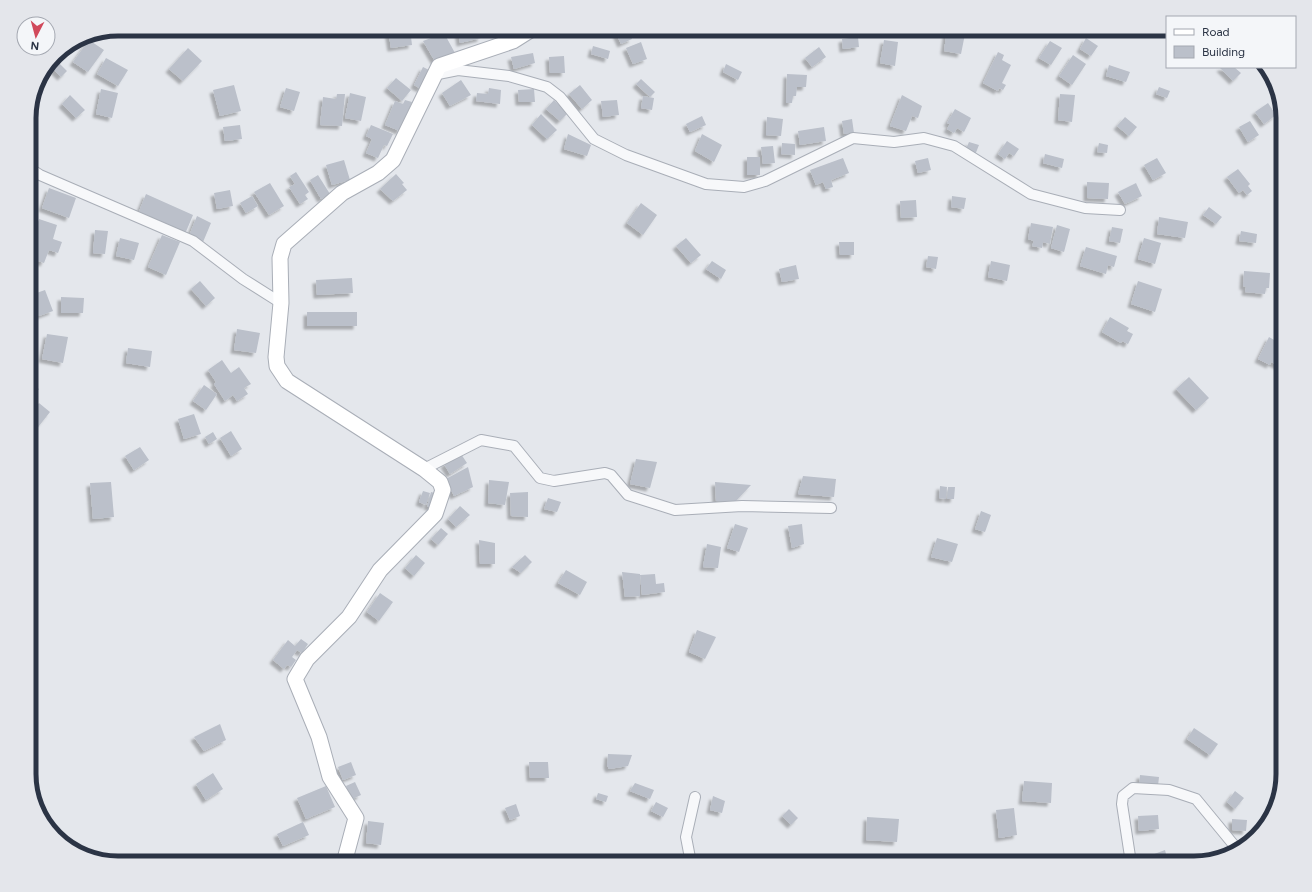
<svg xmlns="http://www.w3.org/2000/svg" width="1312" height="892" viewBox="0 0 1312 892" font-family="Figtree,sans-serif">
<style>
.building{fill:#bbc0ca;filter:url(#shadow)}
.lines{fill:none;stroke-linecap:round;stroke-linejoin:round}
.street-casing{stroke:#a9aeb7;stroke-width:12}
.secondary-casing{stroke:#a9aeb7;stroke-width:17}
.street{stroke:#f7f8fa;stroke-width:10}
.secondary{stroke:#fff;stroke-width:15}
.rim{fill:none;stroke:#2b3445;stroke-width:5}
</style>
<defs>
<filter id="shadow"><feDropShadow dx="-3.5" dy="3.5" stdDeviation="1" flood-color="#0004"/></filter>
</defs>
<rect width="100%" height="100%" fill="#e4e7ec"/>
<path class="building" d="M388,29H410L412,45L391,48Z
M458,29H479L481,38L460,43Z
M626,29H628L632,39L621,44L616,33Z
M947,29H966L961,54L944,51Z
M444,33L455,53L436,63L423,41Z
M858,37L859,47L843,49L842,39Z
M1086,38L1098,46L1091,56L1080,49Z
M89,40L104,50L88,72L73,62Z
M884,40L898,42L895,66L880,63Z
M1050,41L1062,48L1051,65L1039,58Z
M641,42L647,59L633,64L626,48Z
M593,46L610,51L608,59L591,54Z
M819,47L826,57L812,67L805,58Z
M188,48L202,61L183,81L169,69Z
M998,52L1004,55L1002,60L1011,65L1002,83L1006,85L1003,90L999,88L998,91L983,83Z
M533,53L535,63L514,69L511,57Z
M1073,55L1086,64L1072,85L1059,76Z
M564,56L565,73H550L549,57Z
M106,58L128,70L118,86L97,74Z
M58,62L67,71L61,77L52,68Z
M726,64L742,72L738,80L723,72Z
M1109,65L1130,72L1126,82L1106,76Z
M423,67L431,71L421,89L414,85Z
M1222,67H1234L1241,73L1233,81L1220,68Z
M787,74L807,75L806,87H797L796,96H793L792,103H786Z
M396,78L411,90L402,101L387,88Z
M641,79L655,92L650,97L636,84Z
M461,80L471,95L450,106L442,93Z
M234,85L241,111L220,116L213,90Z
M580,85L592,100L582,109L569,94Z
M1159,87L1170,91L1167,98L1156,94Z
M286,88L300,92L294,111L280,107Z
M489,88L501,90L500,104L476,101L477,93L488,94Z
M101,89L118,93L112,118L96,114Z
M534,89L535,102H519L518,90Z
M350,93L366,97L361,121L345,118Z
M337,94H345L342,126L320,125L323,97L336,99Z
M1060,94L1075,95L1072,122L1058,120Z
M70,95L85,110L76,118L62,104Z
M902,95L922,106L918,118L912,116L906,131L890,126Z
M643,96L654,98L652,110L641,108Z
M405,100L412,102L400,131L385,125L395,101L403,104Z
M554,100L568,113L560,121L546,109Z
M617,100L619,115L603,117L601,101Z
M1268,103L1276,115L1264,124L1255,112Z
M955,109L971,118L964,132L957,128L954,133L947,129L950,124L947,123Z
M541,114L557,130L547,139L532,125Z
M702,116L706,125L690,132L686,124Z
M767,117L783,119L781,136L766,135Z
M1125,117L1137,127L1129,136L1117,126Z
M852,119L854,133L844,134L842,121Z
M1250,121L1259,135L1248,142L1239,127Z
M240,125L242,139L225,141L223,127Z
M371,125L393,134L387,146L384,145L378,158L366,153L372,139L366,136Z
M824,127L826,141L800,145L798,131Z
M568,134L591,145L587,156L564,149Z
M702,134L722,145L714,162L695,151Z
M1007,141L1019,149L1014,156L1009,153L1005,159L998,154Z
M969,142L979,145L975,155L965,151Z
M782,143L795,144V155L781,154Z
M1099,143L1108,145L1107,153L1097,152Z
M773,146L775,163L763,164L761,147Z
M1045,154L1064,159L1062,168L1043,163Z
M747,157H760V175H747Z
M843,158L849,173L831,180L833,187L826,189L823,182L816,185L810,170Z
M928,158L931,170L918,173L915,161Z
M1157,158L1166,173L1153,180L1144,165Z
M344,160L350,180L332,185L326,165Z
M1238,169L1250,184L1248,186L1252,191L1247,195L1243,190L1239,193L1227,177Z
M296,172L309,192L305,195L308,199L300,204L289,187L295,184L290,176Z
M396,174L404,183L402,184L407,190L393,201L380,189Z
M318,175L330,194L321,199L310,180Z
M1087,182L1109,183L1108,199L1087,198Z
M270,183L284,206L269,215L254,192Z
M1136,183L1142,196L1125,204L1118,192Z
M49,188L76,198L69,218L42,208Z
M230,190L233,206L217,209L214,193Z
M146,194L193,215L185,234L138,214Z
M252,196L258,206L246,213L240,203Z
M952,196L966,198L964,209L951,207Z
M916,200L917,217L901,218L900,201Z
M641,203L657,215L643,235L627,223Z
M1209,207L1222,217L1216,224L1203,215Z
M197,216L211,223L203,242L189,236Z
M1159,217L1188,222L1185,238L1157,234Z
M39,219L57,225L53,239L62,242L58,253L49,250L44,263L29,258V248Z
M1031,223L1053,227L1050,244L1043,242L1042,248L1032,246L1034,241L1028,239Z
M1057,225L1070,229L1064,252L1051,248Z
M1112,227L1123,229L1120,243L1109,241Z
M95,230L108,231L105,254L93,253Z
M1241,231L1257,234L1256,243L1239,241Z
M162,235L180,242L166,275L148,267Z
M120,238L139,243L134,260L116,256Z
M686,238L701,255L691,263L676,246Z
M1144,238L1161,243L1155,264L1138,259Z
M839,242H854V255H840Z
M1086,247L1117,256L1114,267L1108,265L1106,274L1080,266Z
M928,256L938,257L936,269L926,267Z
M712,261L726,270L721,279L706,269Z
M991,261L1010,265L1007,281L988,277Z
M796,265L799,279L782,282L779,269Z
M1244,271L1270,273L1269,288H1266L1265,294L1245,292L1246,287L1243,286Z
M352,278L353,293L317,295L316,280Z
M200,281L215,298L206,306L191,289Z
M1138,281L1162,289L1155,312L1131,304Z
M45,290L53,311L39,316L31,295Z
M61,297L84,298L83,313H61Z
M307,312H357V326H307Z
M1110,317L1129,328L1127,331L1133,334L1128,344L1122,341L1121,343L1102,332Z
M237,329L260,333L256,353L234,350Z
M47,334L68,337L63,363L42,359Z
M1269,337L1281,344L1279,347L1283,349V368L1271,362L1270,365L1258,359Z
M128,348L152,351L150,367L126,363Z
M222,360L231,373L239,367L251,384L244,388L248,394L237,401L233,395L225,401L214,384L216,382L208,370Z
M1189,377L1209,398L1196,410L1176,389Z
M29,382L39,389L29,403Z
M204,385L217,394L206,410L193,401Z
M39,403L50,412L35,431L29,426V416Z
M194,414L201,434L184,439L178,419Z
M231,431L242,449L231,456L220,438Z
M213,432L217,439L209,444L205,437Z
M140,447L149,460L134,470L125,456Z
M461,454L467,463L450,474L444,464Z
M636,459L657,462L650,488L630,484Z
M468,467L473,487L454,496L446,479Z
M803,476L836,479L834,497L798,494Z
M489,480L509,482L505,505L488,503Z
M111,482L114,517L93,519L90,483Z
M715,482L751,485L735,502L716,501Z
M940,486L947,487L946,499L939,498Z
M948,487H955L954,499H947Z
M423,491L430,493L426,505L419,502Z
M431,492L438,494L433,508L427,506Z
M528,492V517L511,516L510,493Z
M548,498L561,502L557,512L544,509Z
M460,506L470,515L456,527L448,519Z
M981,511L991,515L985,532L975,529Z
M735,524L748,528L739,552L727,548Z
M802,524L804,544L792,548L788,526Z
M441,528L448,534L438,545L431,539Z
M937,538L958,544L952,562L931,557Z
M479,540L495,543V564H480Z
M707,544L721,547L718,568L703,567Z
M416,555L425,563L414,576L405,568Z
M525,555L532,562L521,573L512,567Z
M566,570L587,582L580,595L558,583Z
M622,572L640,574V596L625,597Z
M655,574L656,584L664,583L665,592L642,595L640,575Z
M380,593L393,602L379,621L367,612Z
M697,630L716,637L705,659L689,652Z
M301,639L308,644L302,653L297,650L292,657L296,660L291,667L287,665L284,669L273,660L288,640L295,646Z
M220,724L226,740L204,751L194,737Z
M1194,728L1218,744L1210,755L1187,739Z
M608,754L632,755L628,766L609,769L607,765Z
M351,762L356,775L343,780L338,767Z
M529,762H548L549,778H530Z
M213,773L223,789L206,800L196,784Z
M1140,775L1159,777L1158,786L1139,784Z
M1024,781L1052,783L1051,803L1022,801Z
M355,782L361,795L352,799L346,786Z
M635,783L654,790L650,799L630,791Z
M326,786L335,807L306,819L297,798Z
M1235,791L1244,798L1235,809L1227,802Z
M598,793L608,796L606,802L596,799Z
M713,796L725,801L722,813L710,810Z
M656,802L668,808L663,817L651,811Z
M516,804L520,816L510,820L505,808Z
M1014,808L1017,835L999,838L996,810Z
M789,809L798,818L791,825L782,816Z
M1158,815L1159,829L1139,831L1138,816Z
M867,817L899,819L897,842L866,840Z
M1232,819L1247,820L1246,831L1232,830Z
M368,821L384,823L381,845L366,843Z
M303,822L309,835L283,846L277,834Z
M1165,850L1167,858L1151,863L1149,856Z"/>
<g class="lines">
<g class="street-casing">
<path id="street" d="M433,75L458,70L509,76L547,87L560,97L594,139L626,155L706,184L744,187L765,181L853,138L894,142L924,138L954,146L1031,194L1085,208L1120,210
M29,168L40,175L193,241L243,279L281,303
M424,469L481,440L514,446L540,478L554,481L605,473L611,475L628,495L675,510L742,506L831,508
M691,863L686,837L695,797
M1131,863L1122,804L1123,796L1133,788L1169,790L1196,799L1233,844L1240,848"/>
</g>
<g class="secondary-casing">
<path id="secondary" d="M344,863L356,818L330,777L319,737L295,679L307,659L349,617L380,570L435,514L443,490L440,482L424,469L287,381L277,366L276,357L281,303L280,258L284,244L342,193L378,173L393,160L439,66L513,41L532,29"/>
</g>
<use href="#street" class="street"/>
<use href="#secondary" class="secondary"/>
</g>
<path d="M0 0H1312V892H0ZM118 36H1194A82 82 0 0 1 1276 118V774A82 82 0 0 1 1194 856H118A82 82 0 0 1 36 774V118A82 82 0 0 1 118 36Z" fill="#e4e6eb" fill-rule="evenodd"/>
<path class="rim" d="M118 36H1194A82 82 0 0 1 1276 118V774A82 82 0 0 1 1194 856H118A82 82 0 0 1 36 774V118A82 82 0 0 1 118 36Z"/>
<rect x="1166" y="16" width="130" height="52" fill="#f4f6f9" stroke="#a4a8b1"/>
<rect x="1174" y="29" width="20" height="6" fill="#ffffff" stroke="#a4a8b1"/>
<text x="1202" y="36" font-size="12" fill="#2b3445">Road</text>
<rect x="1174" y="46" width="20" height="12" fill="#bbc0ca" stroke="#a4a8b1"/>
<text x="1202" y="56" font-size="12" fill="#2b3445">Building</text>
<g transform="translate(36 36) rotate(186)"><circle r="19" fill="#f4f6f9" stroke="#a4a8b1"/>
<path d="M0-3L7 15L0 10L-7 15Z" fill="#d1495b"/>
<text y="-6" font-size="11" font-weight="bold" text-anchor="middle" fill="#2b3445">N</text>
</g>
</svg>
